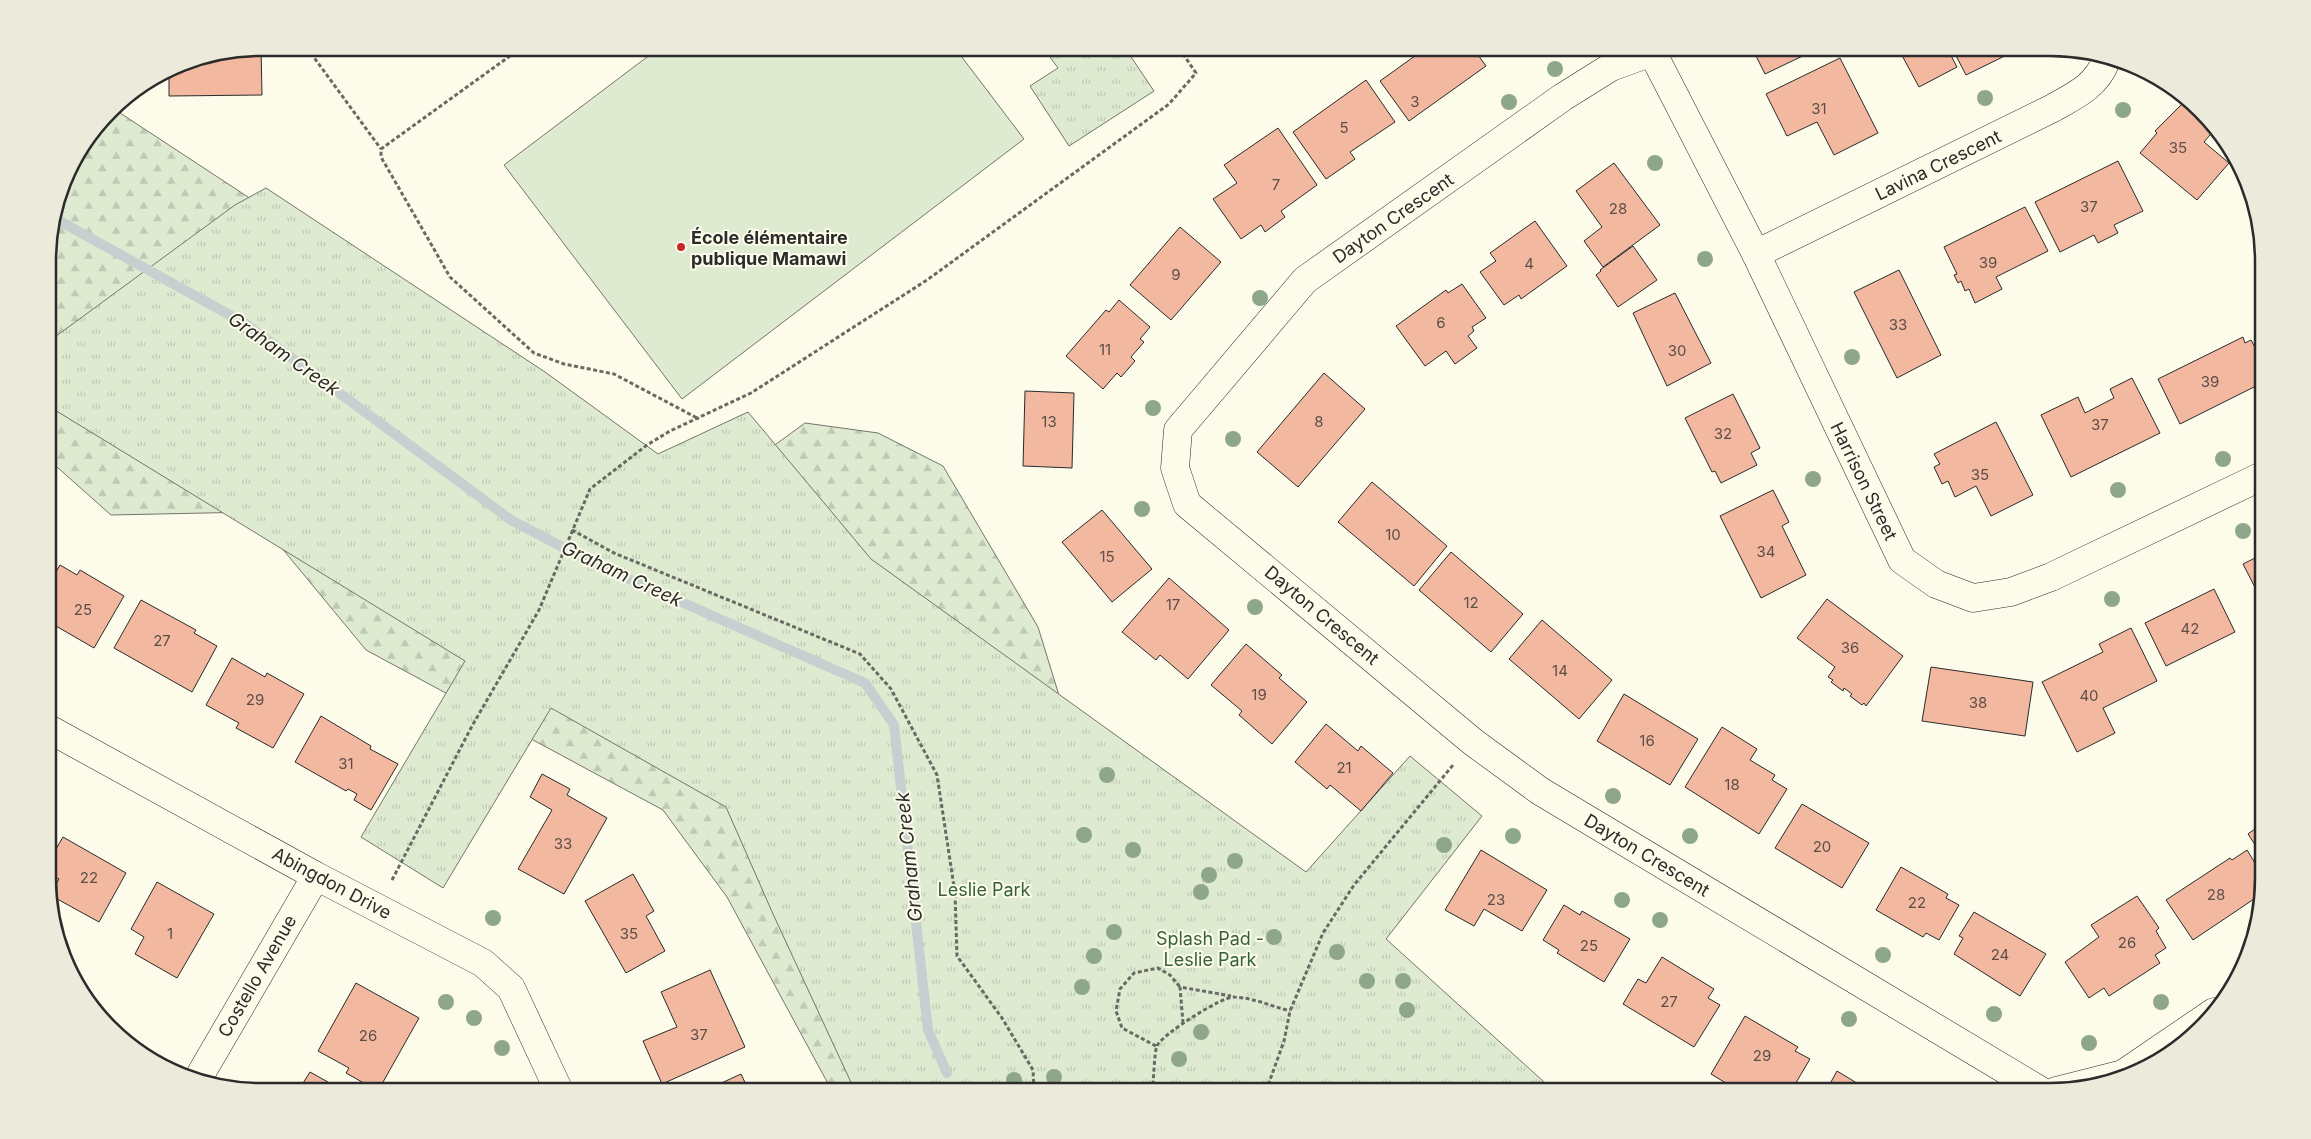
<svg xmlns="http://www.w3.org/2000/svg" width="2311" height="1139" viewBox="0 0 2311 1139" font-family="Inter,sans-serif">
<style>
.green{fill:#deebd1;stroke:#74746e}
.forest{fill:url(#forest-firs);stroke:#74746e}
.park{fill:url(#park-tufts);stroke:#74746e}
.lines{fill:none;stroke-linecap:round;stroke-linejoin:round}
.stream{stroke:#c7d0d0;stroke-width:10}
.building{fill:#f2b8a0;stroke:#2b2b2b}
.street-casing{stroke:#2b2b2b;stroke-width:29}
.secondary-casing{stroke:#2b2b2b;stroke-width:29}
.path{stroke:#6a6964;stroke-width:3;stroke-dasharray:4 2.5;stroke-linecap:butt}
.street{stroke:#fdfbea;stroke-width:28}
.secondary{stroke:#fdfbea;stroke-width:28}
.tree{fill:#8ea78a}
.poi-dot{fill:#c62828;stroke:#fdfbea;stroke-width:2}
.labels{text-anchor:middle;dominant-baseline:central;stroke-width:4;stroke-linejoin:round;paint-order:stroke}
.number-label{font-size:15px;fill:#5d4e48}
.street-label{font-size:18px;fill:#2b2b2b;stroke:#fdfbea}
.poi-label{font-size:18px;font-weight:bold;fill:#2b2b2b;stroke:#fdfbea;text-anchor:start}
.park-label{font-size:18px;fill:#34623c;stroke:#fdfbea}
.water-label{font-size:19px;font-style:italic;fill:#2b2b2b;stroke:#fdfbea}
.rim{fill:none;stroke:#2b2b2b;stroke-width:2.5}
</style>
<defs>
<pattern id="forest-firs" width="22" height="20" patternUnits="userSpaceOnUse" patternTransform="scale(1.25)"><rect width="22" height="20" fill="#deebd1"/><path d="M5 1l3.5 6h-7zM16 11l3.5 6h-7z" fill="#bfcab4"/></pattern>
<pattern id="park-tufts" width="24" height="20" patternUnits="userSpaceOnUse" patternTransform="scale(1.25)"><rect width="24" height="20" fill="#deebd1"/><path d="M3 7l-1-3M5 7V3M7 7l1-3M15 17l-1-3M17 17v-4M19 17l1-3" fill="none" stroke="#bfcab4"/></pattern>
</defs>
<rect width="100%" height="100%" fill="#fdfbea"/>
<path class="green" d="M659,48H955L1024,139L682,399L504,165Z"/>
<path class="forest" d="M114,109L682,482L716,488L805,423L878,433L943,466L1038,627L1070,731L984,1091H832L727,897L663,810L366,650L252,512L111,515L48,459V247L70,167Z"/>
<path class="park" d="M1065,48H1079L1085,56L1098,48H1125L1154,91L1069,146L1030,86L1058,68L1050,57Z
M266,188L545,372L658,454L748,412L871,559L1306,872L1410,756L1482,816L1386,939L1554,1091H855L773,914L726,807L551,708L443,888L361,837L465,661L50,407L48,402V342L235,205Z"/>
<g class="lines">
<path class="stream" d="M56,219L246,324L511,520L595,564L865,683L894,725L928,1030L947,1073"/>
</g>
<path class="building" d="M261,48L262,95L169,96V76H160L180,64Z
M1426,48H1473L1486,66L1409,121L1380,81Z
M1500,48H1515L1505,54Z
M1752,48H1809L1811,52L1765,74Z
M1898,48H1947L1957,67L1919,87Z
M1952,48H2021L1966,75Z
M1840,58L1878,133L1834,155L1817,122L1787,136L1766,94Z
M1366,80L1395,122L1350,152L1355,159L1326,179L1293,132Z
M2184,102L2215,129L2204,142L2229,163L2197,200L2140,153L2157,133L2155,131Z
M1278,128L1317,185L1281,211L1285,217L1265,232L1261,225L1241,239L1213,199L1237,183L1224,165Z
M2118,161L2143,211L2114,225L2118,233L2098,243L2094,235L2060,252L2035,202Z
M1614,163L1660,225L1603,267L1584,241L1602,227L1576,191Z
M2025,207L2048,251L1996,277L2002,289L1975,303L1969,289L1965,291L1961,281L1958,283L1954,275L1957,274L1944,247Z
M1535,221L1567,266L1521,299L1519,295L1504,305L1480,272L1496,261L1490,253Z
M1180,227L1221,262L1171,320L1130,285Z
M1633,246L1657,280L1618,307L1596,275L1601,271L1600,270Z
M1899,270L1941,355L1897,378L1854,292Z
M1462,284L1486,318L1472,327L1474,331L1468,336L1477,348L1455,364L1446,351L1425,366L1396,326L1446,290L1448,293Z
M1675,293L1711,363L1667,386L1633,313Z
M1119,300L1150,327L1140,339L1144,342L1131,357L1135,361L1121,377L1117,373L1103,389L1066,356L1106,310L1109,312Z
M2243,337L2245,343L2251,340L2262,360L2256,364L2262,376V383L2180,424L2158,379Z
M1324,373L1365,409L1298,487L1257,452Z
M2132,378L2160,433L2071,477L2041,415L2078,397L2085,413L2114,398L2110,389Z
M1025,391L1074,393L1072,468L1023,466Z
M1733,394L1760,448L1751,453L1757,465L1721,483L1715,471L1712,472L1685,418Z
M1996,422L2033,495L1991,516L1976,486L1955,497L1948,481L1942,484L1934,467L1940,464L1934,454Z
M1372,482L1447,546L1414,586L1338,522Z
M1773,490L1789,522L1782,526L1806,575L1761,598L1720,516Z
M1102,510L1152,569L1112,602L1062,542Z
M1451,552L1523,614L1491,652L1419,590Z
M2263,554V596L2260,597L2243,564Z
M60,565L77,575L80,570L124,596L94,648L49,622V584Z
M1169,578L1229,630L1188,679L1160,655L1156,660L1122,632Z
M2214,589L2235,632L2166,666L2145,623Z
M1827,599L1903,656L1866,706L1864,703L1862,705L1850,696L1852,694L1844,688L1843,691L1831,682L1833,680L1828,677L1835,667L1797,638Z
M141,600L196,630L194,633L217,646L192,692L114,648Z
M1542,620L1612,680L1579,719L1509,659Z
M2131,628L2157,681L2103,708L2115,733L2077,752L2042,682L2103,652L2099,644Z
M1246,644L1282,675L1279,678L1307,702L1272,744L1239,715L1242,711L1211,685Z
M232,658L265,677L267,673L304,694L273,748L236,728L239,723L206,705Z
M1931,667L2033,682L2025,736L1922,721Z
M1624,694L1698,739L1670,785L1597,741Z
M321,716L371,746L370,749L398,764L371,810L354,800L357,794L348,789L346,791L295,762Z
M1326,724L1358,751L1361,746L1393,773L1361,811L1330,785L1327,789L1295,762Z
M1722,727L1757,749L1750,760L1775,775L1772,780L1787,789L1759,834L1685,787Z
M542,774L570,789L567,795L607,818L564,894L518,869L552,810L530,797Z
M1802,804L1869,843L1842,888L1775,848Z
M2263,823V857L2248,834Z
M63,837L126,873L99,922L50,895L59,879L49,874V861Z
M1481,850L1547,890L1522,931L1484,909L1474,926L1445,910Z
M2247,850L2263,876L2260,893L2255,896L2257,897L2193,940L2166,900L2230,858L2232,860Z
M1901,867L1948,894L1946,898L1959,905L1939,940L1926,933L1923,937L1876,910Z
M633,874L654,911L646,916L665,951L626,973L585,901Z
M157,882L214,914L177,978L135,954L144,937L131,929Z
M2137,896L2159,928L2156,931L2166,948L2155,955L2160,963L2109,996L2104,988L2089,998L2065,962L2099,937L2091,925Z
M1564,905L1580,915L1582,911L1630,939L1604,982L1557,953L1559,950L1543,940Z
M1974,912L2046,954L2020,996L1954,954L1963,938L1959,936Z
M1662,957L1714,989L1708,998L1720,1005L1694,1047L1623,1004L1638,979L1646,983Z
M710,970L745,1047L662,1084L643,1041L677,1027L661,992Z
M356,983L419,1018L378,1091L346,1073L349,1068L318,1051Z
M1745,1016L1798,1047L1795,1051L1810,1059L1791,1091H1782L1774,1087L1772,1091H1739L1711,1074Z
M1837,1071L1870,1091H1826Z
M310,1072L344,1091H298Z
M741,1074L749,1091H704Z"/>
<g class="lines">
<g class="street-casing">
<path id="street" d="M1652,52L1611,67L1563,97L1305,280L1178,430L1175,468L1187,504L1473,742L1540,791L2041,1091
M1756,254L2053,108C2076,95 2096,86 2106,61
M49,729L316,876L483,963L511,988L559,1091
M199,1077L316,876
M2056,1091L2123,1074L2214,1012"/>
</g>
<g class="secondary-casing">
<path id="secondary" d="M1650,48L1756,254L1902,560L1936,584L1973,598L2011,592L2051,577L2262,476"/>
</g>
<path class="path" d="M307,48L381,149
M521,48L381,149V157L450,277L534,353L564,364L614,374L699,419
M572,530L614,553L860,654L891,689L937,775L955,893L957,956L1002,1018L1033,1070L1034,1091
M392,880L472,726L539,610L590,489L647,445L670,431L751,393L927,280L1169,104L1196,73L1179,48
M1183,1023L1180,987L1231,996
M1156,1046L1122,1028L1116,1011L1120,989L1134,973L1158,968L1170,975L1180,987
M1152,1091C1154,1081 1154,1053 1157,1046C1162,1034 1223,996 1234,997C1254,998 1271,1006 1290,1011
M1266,1091L1284,1041L1290,1011L1323,933L1354,885L1453,765"/>
<use href="#street" class="street"/>
<use href="#secondary" class="secondary"/>
</g>
<g class="tree">
<circle cx="1555" cy="69" r="8"/>
<circle cx="1985" cy="98" r="8"/>
<circle cx="1509" cy="102" r="8"/>
<circle cx="2123" cy="110" r="8"/>
<circle cx="1655" cy="163" r="8"/>
<circle cx="1705" cy="259" r="8"/>
<circle cx="1260" cy="298" r="8"/>
<circle cx="1852" cy="357" r="8"/>
<circle cx="1153" cy="408" r="8"/>
<circle cx="1233" cy="439" r="8"/>
<circle cx="2223" cy="459" r="8"/>
<circle cx="1813" cy="479" r="8"/>
<circle cx="2118" cy="490" r="8"/>
<circle cx="1142" cy="509" r="8"/>
<circle cx="2243" cy="531" r="8"/>
<circle cx="2112" cy="599" r="8"/>
<circle cx="1255" cy="607" r="8"/>
<circle cx="1107" cy="775" r="8"/>
<circle cx="1613" cy="796" r="8"/>
<circle cx="1084" cy="835" r="8"/>
<circle cx="1513" cy="836" r="8"/>
<circle cx="1690" cy="836" r="8"/>
<circle cx="1444" cy="845" r="8"/>
<circle cx="1133" cy="850" r="8"/>
<circle cx="1235" cy="861" r="8"/>
<circle cx="1209" cy="875" r="8"/>
<circle cx="1201" cy="892" r="8"/>
<circle cx="1622" cy="900" r="8"/>
<circle cx="493" cy="918" r="8"/>
<circle cx="1660" cy="920" r="8"/>
<circle cx="1114" cy="932" r="8"/>
<circle cx="1274" cy="937" r="8"/>
<circle cx="1337" cy="952" r="8"/>
<circle cx="1883" cy="955" r="8"/>
<circle cx="1094" cy="956" r="8"/>
<circle cx="1367" cy="981" r="8"/>
<circle cx="1403" cy="981" r="8"/>
<circle cx="1082" cy="987" r="8"/>
<circle cx="446" cy="1002" r="8"/>
<circle cx="2161" cy="1002" r="8"/>
<circle cx="1407" cy="1010" r="8"/>
<circle cx="1994" cy="1014" r="8"/>
<circle cx="474" cy="1018" r="8"/>
<circle cx="1849" cy="1019" r="8"/>
<circle cx="1201" cy="1032" r="8"/>
<circle cx="2089" cy="1043" r="8"/>
<circle cx="502" cy="1048" r="8"/>
<circle cx="1179" cy="1059" r="8"/>
<circle cx="1054" cy="1077" r="8"/>
<circle cx="1014" cy="1080" r="8"/>
</g>
<circle class="poi-dot" cx="681" cy="247" r="5"/>
<g class="labels">
<g class="number-label">
<text x="1415" y="101">3</text>
<text x="1819" y="108">31</text>
<text x="1344" y="127">5</text>
<text x="2178" y="147">35</text>
<text x="1276" y="184">7</text>
<text x="2089" y="206">37</text>
<text x="1618" y="208">28</text>
<text x="1988" y="262">39</text>
<text x="1529" y="263">4</text>
<text x="1176" y="274">9</text>
<text x="1441" y="322">6</text>
<text x="1898" y="324">33</text>
<text x="1105" y="349">11</text>
<text x="1677" y="350">30</text>
<text x="2210" y="381">39</text>
<text x="1049" y="421">13</text>
<text x="1319" y="421">8</text>
<text x="2100" y="424">37</text>
<text x="1723" y="433">32</text>
<text x="1980" y="474">35</text>
<text x="1393" y="534">10</text>
<text x="1766" y="551">34</text>
<text x="1107" y="556">15</text>
<text x="1471" y="602">12</text>
<text x="1173" y="604">17</text>
<text x="83" y="609">25</text>
<text x="2190" y="628">42</text>
<text x="162" y="640">27</text>
<text x="1850" y="647">36</text>
<text x="1560" y="670">14</text>
<text x="1259" y="694">19</text>
<text x="2089" y="695">40</text>
<text x="255" y="699">29</text>
<text x="1978" y="702">38</text>
<text x="1647" y="740">16</text>
<text x="346" y="763">31</text>
<text x="1344" y="767">21</text>
<text x="1732" y="784">18</text>
<text x="563" y="843">33</text>
<text x="1822" y="846">20</text>
<text x="89" y="877">22</text>
<text x="2216" y="894">28</text>
<text x="1496" y="899">23</text>
<text x="1917" y="902">22</text>
<text x="170" y="933">1</text>
<text x="629" y="933">35</text>
<text x="2127" y="942">26</text>
<text x="1589" y="945">25</text>
<text x="2000" y="954">24</text>
<text x="1669" y="1001">27</text>
<text x="699" y="1034">37</text>
<text x="368" y="1035">26</text>
<text x="1762" y="1055">29</text>
</g>
<g class="street-label">
<text transform="translate(1938 165) rotate(-26)">Lavina Crescent</text>
<text transform="translate(1393 218) rotate(-35)">Dayton Crescent</text>
<text transform="translate(1864 481) rotate(64)">Harrison Street</text>
<text transform="translate(1322 615) rotate(40)">Dayton Crescent</text>
<text transform="translate(1647 855) rotate(31)">Dayton Crescent</text>
<text transform="translate(332 883) rotate(28)">Abingdon Drive</text>
<text transform="translate(257 976) rotate(-60)">Costello Avenue</text>
</g>
<g class="poi-label">
<text x="691" y="237">École élémentaire<tspan x="691" dy="21">publique Mamawi</tspan></text>
</g>
<g class="park-label">
<text x="984" y="889">Leslie Park</text>
<text x="1210" y="938">Splash Pad -<tspan x="1210" dy="21">Leslie Park</tspan></text>
</g>
<g class="water-label">
<text transform="translate(284 354) rotate(35)">Graham Creek</text>
<text transform="translate(622 574) rotate(25)">Graham Creek</text>
<text transform="translate(909 857) rotate(-96)">Graham Creek</text>
</g>
</g>
<path d="M0 0H2311V1139H0ZM261 56H2050A205 205 0 0 1 2255 261V878A205 205 0 0 1 2050 1083H261A205 205 0 0 1 56 878V261A205 205 0 0 1 261 56Z" fill="#eceadb" fill-rule="evenodd"/>
<path class="rim" d="M261 56H2050A205 205 0 0 1 2255 261V878A205 205 0 0 1 2050 1083H261A205 205 0 0 1 56 878V261A205 205 0 0 1 261 56Z"/>
</svg>
